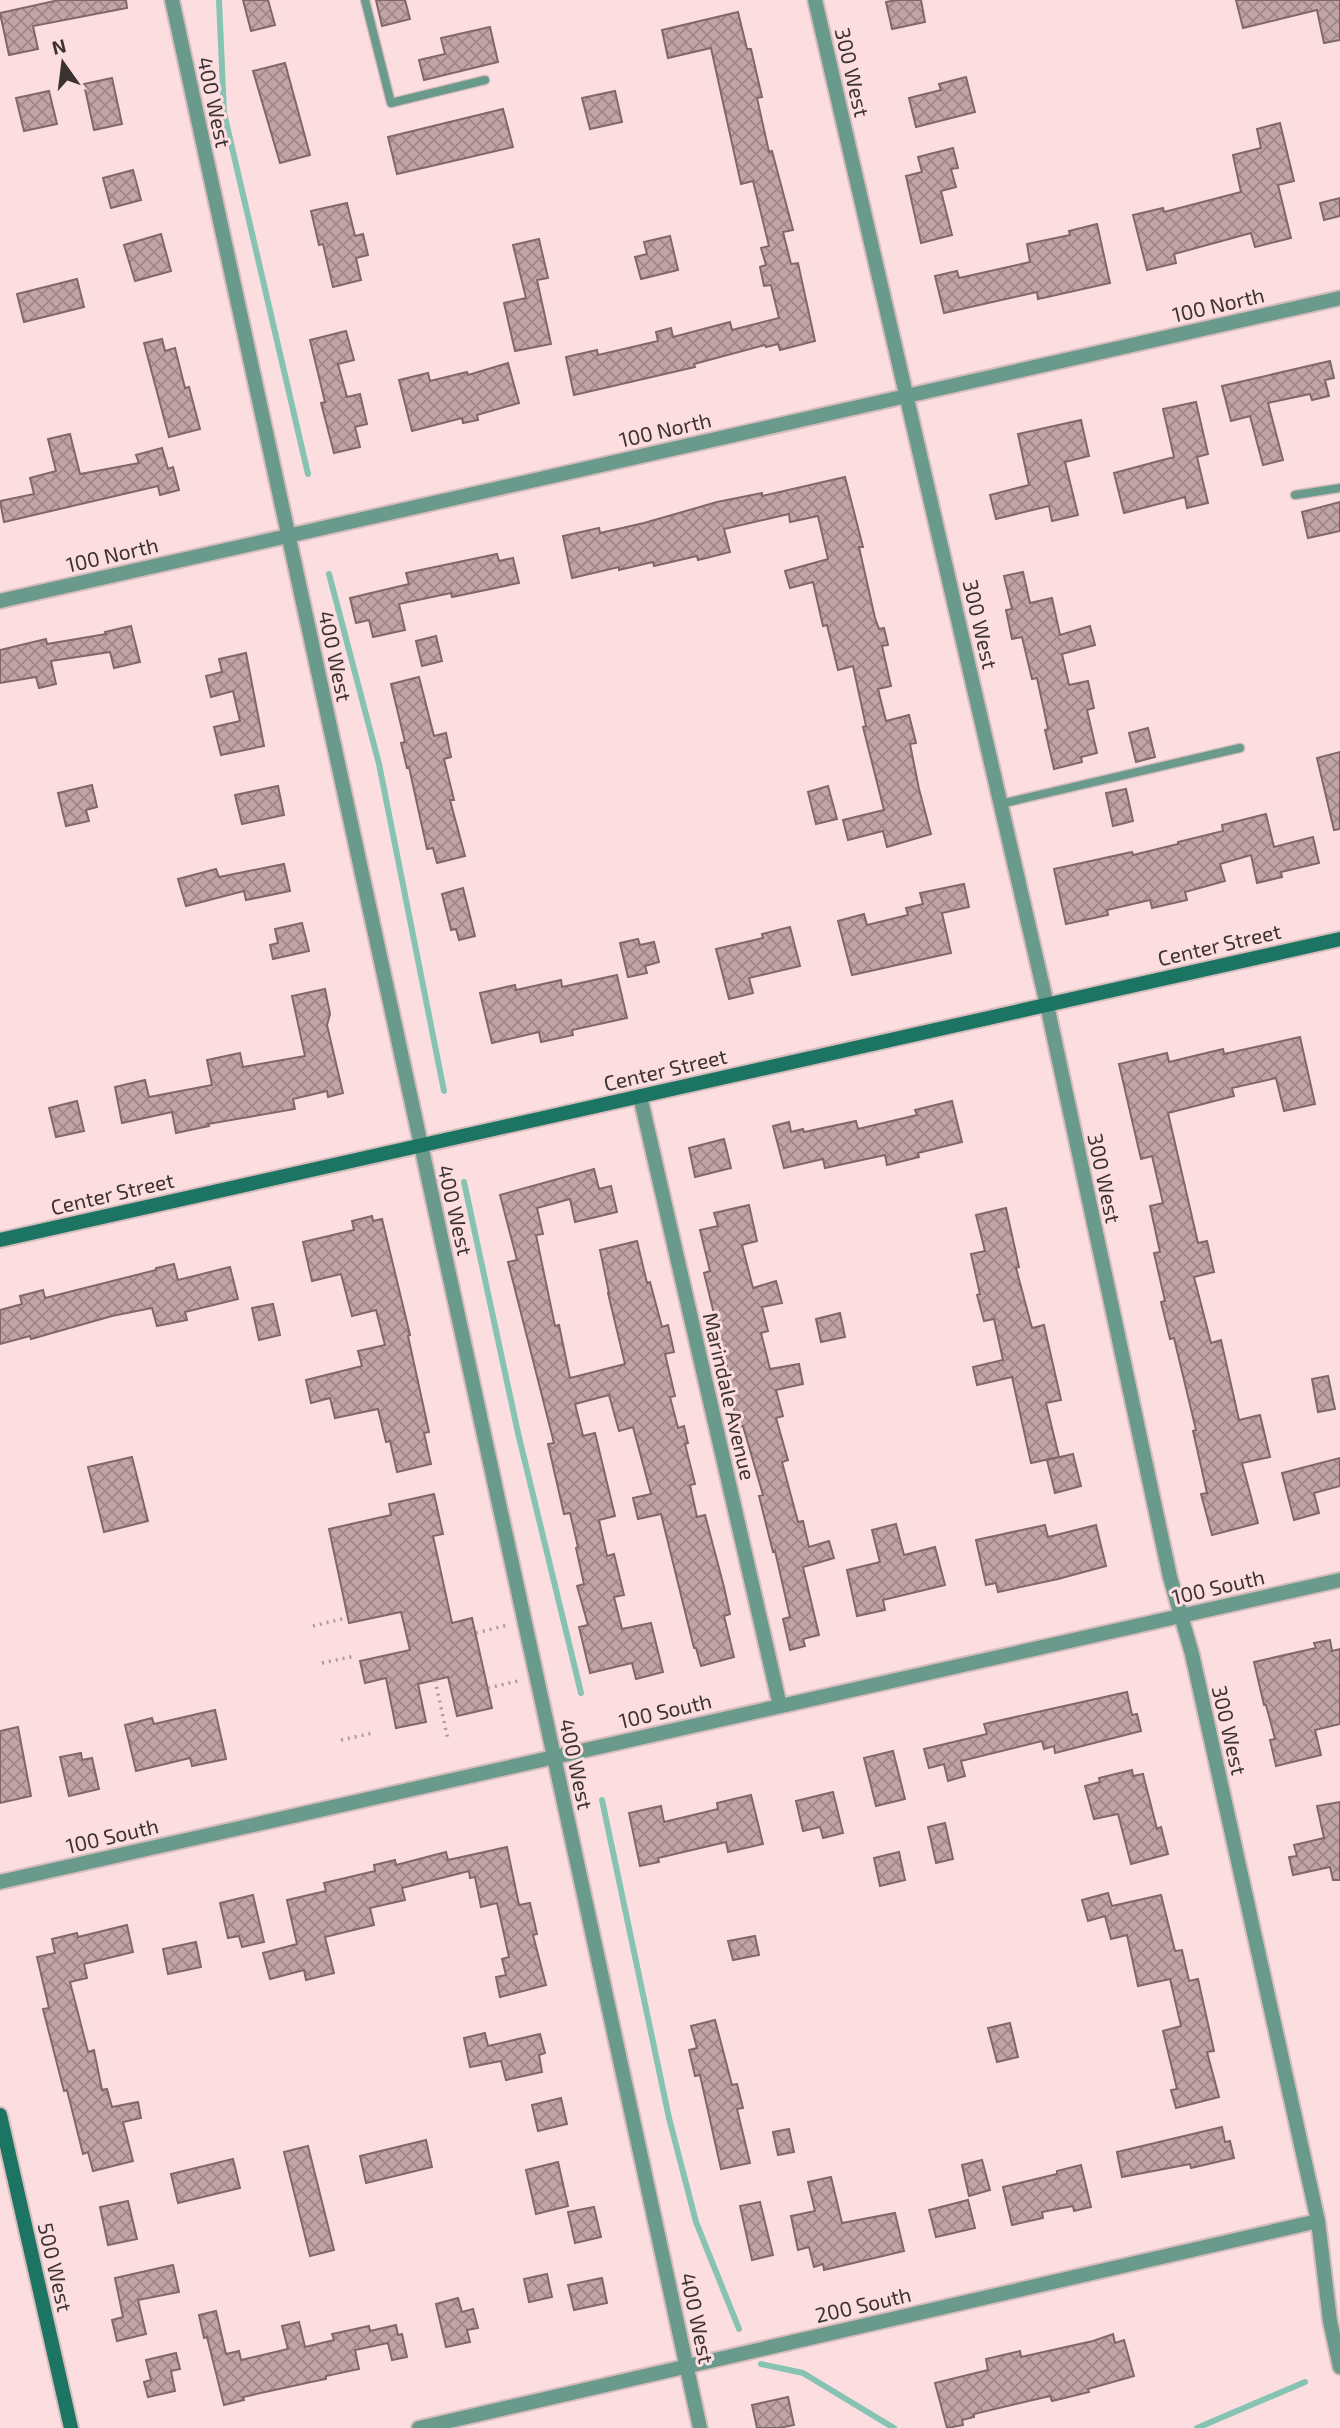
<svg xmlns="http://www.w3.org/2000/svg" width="1340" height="2428" viewBox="0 0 1340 2428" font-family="'Exo 2',sans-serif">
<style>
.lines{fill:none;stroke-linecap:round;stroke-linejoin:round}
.stream{stroke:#87c3b2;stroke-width:6}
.building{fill:url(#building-cross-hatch);stroke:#826769;stroke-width:2}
.lane-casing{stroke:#d7bcbd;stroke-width:11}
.street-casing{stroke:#d7bcbd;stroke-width:18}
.secondary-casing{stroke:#d7bcbd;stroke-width:18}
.path{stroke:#ae9899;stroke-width:3.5;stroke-dasharray:2 5;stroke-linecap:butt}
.lane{stroke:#699a8c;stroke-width:8}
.street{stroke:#699a8c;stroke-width:14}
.secondary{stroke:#1c7462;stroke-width:14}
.labels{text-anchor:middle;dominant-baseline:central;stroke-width:6;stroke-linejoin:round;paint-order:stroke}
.street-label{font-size:21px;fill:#3d3232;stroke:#fddee0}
</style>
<defs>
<pattern id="building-cross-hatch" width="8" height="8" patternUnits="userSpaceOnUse" patternTransform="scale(1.75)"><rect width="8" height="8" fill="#c1a4a6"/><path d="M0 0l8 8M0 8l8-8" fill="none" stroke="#9e8688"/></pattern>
</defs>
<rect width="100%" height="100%" fill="#fddee0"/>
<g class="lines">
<path class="stream" d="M219,0L224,113L308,474
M329,574L379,764L444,1091
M464,1182L518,1433L581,1693
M602,1800L669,2118L696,2222L739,2329
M761,2364L803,2373L894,2428
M1197,2428L1305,2382"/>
</g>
<path class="building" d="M59,0H126L127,8L33,26L38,49L9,55L0,13Z
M243,0H268L275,25L251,31Z
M376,0H405L410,19L382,26Z
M896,0H921L925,22L892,29L886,2Z
M1236,0H1340V40L1324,43L1317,10L1243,28Z
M738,12L747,49H751L762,97L757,98L769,152L772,151L793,230L783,232L791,264L798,263L815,341L780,350L778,344L766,347L765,345L694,364L695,367L574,395L566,357L597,350L598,355L658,341L656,332L671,328L673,337L730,322L732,330L779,318L771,285L764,286L760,267L766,265L761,248L769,246L753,181L741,184L711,48L668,58L662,30Z
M490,27L498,62L424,80L419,60L445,54L441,38Z
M285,63L310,155L280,163L253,71Z
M966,77L975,112L916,127L909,98L941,90L939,84Z
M112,78L122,124L94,130L84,84Z
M49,91L57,124L24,131L16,98Z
M615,91L622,122L590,129L582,98Z
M503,109L513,147L397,174L388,137Z
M1280,123L1294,181L1278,185L1291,238L1255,247L1251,233L1174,254L1176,263L1147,270L1133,215L1163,208L1164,212L1241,192L1233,155L1261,148L1257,129Z
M953,148L958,168L951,169L956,187L941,191L952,235L921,243L906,176L922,172L918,157Z
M133,170L141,200L111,208L103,178Z
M1340,198V216L1324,220L1320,203Z
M347,203L355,236L363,234L368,255L356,258L361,280L333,287L323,244L319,245L311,211Z
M1097,224L1110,283L1038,299L1037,292L944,313L935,276L957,271L959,278L1030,262L1027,244L1070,235L1069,231Z
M161,234L171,271L135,281L124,245Z
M670,236L678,270L641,279L635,257L647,254L644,242Z
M539,239L548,278L537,280L551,344L515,351L504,303L526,298L513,245Z
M77,279L84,307L24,322L17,294Z
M346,331L354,360L338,364L347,397L360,394L367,424L355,427L360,447L334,453L321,403L325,402L310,340Z
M162,339L165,351L175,348L185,388L189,387L200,429L169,437L144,343Z
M1330,361L1334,378L1325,380L1329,396L1312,400L1310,394L1268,403L1283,460L1263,465L1250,416L1231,421L1222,386Z
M508,363L519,403L477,415L478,420L463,423L462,418L412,431L399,380L428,373L430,381L467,372L468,375Z
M1196,402L1208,454L1197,457L1208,503L1187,508L1185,497L1124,513L1114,473L1174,457L1163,409Z
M1081,420L1089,456L1065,462L1078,515L1052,521L1049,506L996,519L990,495L1029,485L1018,434Z
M70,434L80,474L139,463L136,455L162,448L168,469L173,467L179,490L160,495L158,486L4,522L0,501L34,494L30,478L56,471L48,439Z
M845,477L863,547H859L875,618L879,629L884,628L888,645L882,646L891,686L878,689L886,721L909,715L916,743L910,744L919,789L931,834L887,847L883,831L848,840L843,820L884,810L863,727L866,726L853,666L838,670L827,625L823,626L813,582L790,588L785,571L828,559L818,516L790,522L789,514L724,529L730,552L698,560L697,556L654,566L653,562L619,570V567L572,578L563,536L599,528L600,533L644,523L717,502L762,493V496Z
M1340,502V531L1308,538L1302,512Z
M497,554L499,561L513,558L519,583L452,597L451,593L399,604L405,630L373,637L369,620L356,623L350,598L409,584L406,573Z
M1023,572L1030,603L1052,598L1060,635L1090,626L1095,645L1062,654L1069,685L1088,681L1094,708L1087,710L1097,753L1081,757L1082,762L1054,769L1045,730L1048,729L1037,678L1032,679L1022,637L1012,639L1006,610L1012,609L1004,576Z
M131,626L140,662L114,668L110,652L51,661L56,684L39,688L36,677L0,683V650L46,639L47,644L106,634L105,632Z
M436,636L442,661L422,666L416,641Z
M246,653L264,746L221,755L214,727L240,721L233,691L211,697L206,676L222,672L219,659Z
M419,677L434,736L446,733L451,757L444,759L454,800H450L465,856L437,863L433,848L427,849L409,767L407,768L401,743L405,742L391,684Z
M1148,728L1155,757L1136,762L1129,733Z
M1340,752V829L1334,830L1317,758Z
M92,785L97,807L86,810L89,821L66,826L58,793Z
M278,786L284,815L242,824L235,795Z
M828,786L837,819L816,824L808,792Z
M1126,789L1133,821L1113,826L1106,793Z
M1266,814L1274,847L1313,837L1319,863L1281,872L1282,877L1257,883L1251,855L1220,864L1225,881L1185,892L1187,900L1152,908L1150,900L1107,910L1108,915L1066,924L1054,869L1132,852L1133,855L1178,844V842L1223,831L1222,825Z
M284,864L290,891L246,900L244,891L186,906L178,879L216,869L219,877Z
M964,884L969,907L942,913L951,953L852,975L838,921L864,914L867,925L908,915L906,908L923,904L920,893Z
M463,888L475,936L459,940L456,929L451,930L442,894Z
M302,923L309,951L273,959L270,945L278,943L275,929Z
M790,927L800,966L749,978L753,993L729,999L716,949L763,938L762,934Z
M638,939L640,945L654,942L659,962L645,966L647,973L628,977L620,943Z
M617,975L627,1018L572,1030L573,1035L541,1042L539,1032L492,1043L480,993L515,985L516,990L561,980L562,987Z
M325,989L330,1014L327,1025L343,1093L328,1097L327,1091L293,1099L295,1109L208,1124L209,1126L176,1133L172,1112L122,1123L115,1087L145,1080L149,1097L212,1085L207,1060L240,1053L243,1067L305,1056L292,996Z
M1300,1037L1315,1104L1284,1111L1276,1078L1232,1088L1234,1096L1168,1113L1198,1243L1207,1241L1214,1272L1194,1277L1211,1343L1221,1340L1239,1420L1260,1415L1270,1457L1242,1463L1258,1523L1212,1535L1201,1494L1207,1493L1193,1431L1196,1430L1174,1338L1170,1339L1161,1302L1165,1301L1154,1253L1160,1252L1150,1206L1163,1203L1152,1156L1141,1159L1119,1064L1167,1053L1169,1062L1223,1049L1224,1054Z
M77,1101L84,1131L56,1137L49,1108Z
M952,1101L962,1142L918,1153L919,1157L887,1165L885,1155L825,1168L823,1159L784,1168L773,1126L789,1122L791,1132L803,1129L804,1132L856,1121L858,1129L917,1115L915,1110Z
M724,1139L731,1168L695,1177L689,1148Z
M594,1169L599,1189L611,1186L617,1212L575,1222L570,1199L537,1208L543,1234L536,1235L555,1326L559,1325L570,1378L625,1364L608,1293H609L600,1250L637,1241L647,1283L650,1282L662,1327L668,1325L674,1352L665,1354L675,1396L670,1397L678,1428L684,1426L688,1443L685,1444L695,1484L690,1485L697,1517L705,1515L724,1587L730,1614L724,1616L734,1657L701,1666L696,1648H694L661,1514L638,1519L633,1498L651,1494L633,1427L619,1431L609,1395L575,1404L583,1436L595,1433L615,1516L599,1520L607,1556L614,1554L624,1595L614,1597L622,1629L651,1623L663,1672L636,1679L632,1663L590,1673L579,1627L588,1625L577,1586L584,1584L576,1548L578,1547L570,1513L564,1514L548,1444L554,1443L508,1262L517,1260L500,1195Z
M749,1205L757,1241L742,1245L753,1288L776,1281L782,1303L762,1307L768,1331L761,1333L770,1369L799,1364L803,1384L776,1390L783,1416L776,1418L788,1460L782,1462L798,1522L803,1521L809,1547L829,1541L834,1558L803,1567L819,1635L803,1639L805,1646L790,1650L783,1619L790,1617L775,1551L773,1552L759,1496L763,1495L743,1426L738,1427L725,1368L727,1367L704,1273L710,1271L700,1230L718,1226L714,1213Z
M1006,1208L1019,1267L1016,1268L1032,1328L1044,1325L1061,1400L1046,1403L1059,1457L1031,1463L1012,1377L977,1385L973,1367L1003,1360L994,1319L984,1321L977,1295L980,1294L971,1254L985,1251L976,1215Z
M372,1216L373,1221L382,1219L410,1335L408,1336L429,1432L424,1433L431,1464L397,1472L390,1441L386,1442L378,1409L335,1418L330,1398L311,1403L306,1380L362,1366L358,1351L385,1345L376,1310L352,1316L341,1274L312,1281L303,1242L354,1230L352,1221Z
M174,1264L178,1280L230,1267L238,1299L185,1312L187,1320L157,1326L152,1308L112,1316L31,1339L30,1336L0,1344V1310L22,1304L20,1296L43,1290L45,1298L156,1270V1268Z
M273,1304L280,1335L259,1340L252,1308Z
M840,1313L845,1337L821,1342L816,1319Z
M1328,1376L1335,1409L1318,1412L1312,1379Z
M1073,1454L1081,1486L1055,1493L1047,1460Z
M132,1457L148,1521L104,1532L88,1467Z
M1340,1458V1486L1314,1493L1319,1513L1294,1520L1282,1473Z
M434,1494L443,1534L433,1536L452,1623L472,1618L492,1708L457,1716L448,1677L418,1684L426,1722L396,1728L386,1678L365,1683L360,1661L410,1650L401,1612L349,1623L329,1529L391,1515L389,1504Z
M896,1524L904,1555L935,1547L945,1585L883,1600L885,1610L857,1616L847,1570L880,1562L872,1530Z
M1045,1525L1048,1537L1096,1525L1106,1566L1058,1579L998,1592L996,1583L986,1585L976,1540Z
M1330,1640L1332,1651L1340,1649V1724L1315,1730L1321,1755L1276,1766L1270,1740L1275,1739L1266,1705H1264L1254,1662L1316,1648L1314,1643Z
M1127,1692L1132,1715L1137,1714L1141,1731L1055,1753L1054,1746L1044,1749L1042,1741L961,1761L965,1776L948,1781L944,1764L929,1768L924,1749L987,1734L984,1724Z
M215,1710L226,1759L192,1766L190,1758L136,1771L125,1725L152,1718L154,1724Z
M18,1727L31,1796L0,1803V1731Z
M893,1751L905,1799L876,1806L864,1758Z
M81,1753L82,1760L92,1758L99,1789L69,1796L60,1757Z
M1132,1770L1133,1776L1143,1774L1157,1829L1161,1827L1168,1854L1131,1864L1118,1814L1094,1819L1085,1786L1100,1782L1099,1778Z
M833,1792L843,1833L823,1838L820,1827L803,1831L796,1801Z
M751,1795L763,1844L728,1852L726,1842L658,1858L659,1862L640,1866L629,1813L661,1806L664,1822L718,1809L717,1803Z
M1340,1802V1880H1333L1330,1867L1293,1875L1289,1857L1297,1856L1294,1845L1324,1838L1317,1806Z
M945,1823L953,1859L936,1863L928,1827Z
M507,1847L519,1905L530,1903L537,1934L533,1935L546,1985L500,1997L496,1977L506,1975L502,1959L509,1957L497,1903L481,1907L475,1877L470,1878L469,1871L402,1888L405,1900L370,1908L374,1925L325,1937L334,1973L306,1980L304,1970L270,1979L263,1953L297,1944L287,1900L326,1891L324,1883L375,1871L374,1865L395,1860L396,1865L446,1852L448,1860Z
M899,1852L905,1880L880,1886L874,1858Z
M1108,1893L1112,1906L1161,1895L1175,1951L1182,1950L1189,1981L1198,1979L1214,2051L1207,2052L1219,2097L1176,2108L1171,2090L1177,2089L1163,2031L1181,2026L1170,1979L1138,1986L1127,1935L1111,1939L1105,1916L1088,1921L1082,1900Z
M253,1895L264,1942L242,1947L239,1936L228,1938L220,1903Z
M127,1925L133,1952L84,1964L87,1978L70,1982L88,2052L94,2050L102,2090L107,2089L112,2107L138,2102L141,2118L123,2122L133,2161L93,2171L88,2152L83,2154L67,2090L64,2091L43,2009L49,2008L37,1957L55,1953L52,1939L77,1933L78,1937Z
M755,1936L759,1955L733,1960L728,1941Z
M196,1942L201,1967L168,1974L163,1949Z
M715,2020L732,2085L737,2084L743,2108L737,2109L750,2163L721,2169L700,2075L695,2076L689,2050L697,2048L691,2026Z
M1010,2023L1018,2057L997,2062L988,2028Z
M485,2033L488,2046L540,2034L545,2053L539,2055L542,2072L506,2080L501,2061L470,2067L464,2038Z
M561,2098L567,2124L538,2131L532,2105Z
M1222,2127L1225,2142L1230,2141L1234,2158L1191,2168L1190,2164L1122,2177L1117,2152Z
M789,2129L794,2152L778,2155L773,2132Z
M426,2140L432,2167L366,2183L360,2156Z
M308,2146L334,2250L310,2256L284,2152Z
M233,2159L240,2188L178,2203L171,2174Z
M982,2160L990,2190L969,2196L962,2165Z
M558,2162L568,2206L536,2214L526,2170Z
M1081,2165L1091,2207L1074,2211L1073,2206L1042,2212L1043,2218L1012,2225L1003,2187L1057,2174V2171Z
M831,2177L842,2223L895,2213L904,2251L824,2270L823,2264L814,2267L809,2247L798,2250L791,2216L815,2211L808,2182Z
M968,2200L975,2228L936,2237L929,2210Z
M128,2201L137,2239L108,2245L100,2207Z
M760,2202L773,2255L752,2260L740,2206Z
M594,2207L601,2237L575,2243L568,2212Z
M173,2265L179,2292L138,2300L146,2334L117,2341L112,2320L123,2317L115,2278Z
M547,2274L552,2297L529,2302L524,2279Z
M602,2278L607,2303L574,2310L568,2285Z
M458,2298L462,2312L473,2309L478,2328L467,2330L470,2342L446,2347L436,2304Z
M216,2311L226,2354L239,2351L241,2360L288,2349L282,2326L299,2322L305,2347L334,2340L332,2334L369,2326L370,2331L396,2325L398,2335L402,2334L407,2357L392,2360L388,2343L355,2350L359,2369L326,2376V2379L311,2382L243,2397L244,2400L224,2405L207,2337L204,2338L199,2315Z
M1113,2334L1115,2343L1124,2340L1134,2376L1088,2389L1089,2392L1052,2401L1050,2396L974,2414V2417L962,2420L963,2425L947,2428L935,2383L988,2370L986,2359L1020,2351L1021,2357L1093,2341Z
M176,2353L180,2369L171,2371L175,2391L148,2397L144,2382L151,2380L146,2360Z
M788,2397L794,2425L779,2428H757L752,2405Z"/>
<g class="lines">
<g class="lane-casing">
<path id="lane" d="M365,0L391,103L485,80
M1295,495L1340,488
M1000,804L1240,748"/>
</g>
<g class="street-casing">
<path id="street" d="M172,0L700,2428
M815,0L1047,1005L1170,1577L1192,1654L1318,2221L1330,2321L1340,2367
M0,601L1340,298
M640,1096L780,1706
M0,1882L1340,1580
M419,2428L1318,2221"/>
</g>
<g class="secondary-casing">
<path id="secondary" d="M0,1240L1340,939
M0,2115L71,2428"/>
</g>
<path class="path" d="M313,1626L346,1618
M476,1633L508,1625
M322,1663L355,1656
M435,1680L448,1740
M488,1688L518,1681
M341,1740L373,1733"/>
<use href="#lane" class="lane"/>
<use href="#street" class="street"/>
<use href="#secondary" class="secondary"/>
</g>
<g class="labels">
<g class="street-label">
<text transform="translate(853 72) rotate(77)">300 West</text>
<text transform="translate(215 102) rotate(78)">400 West</text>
<text transform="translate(1218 304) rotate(-13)">100 North</text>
<text transform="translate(665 429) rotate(-13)">100 North</text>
<text transform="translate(112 554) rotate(-13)">100 North</text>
<text transform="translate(981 624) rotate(77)">300 West</text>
<text transform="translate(336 656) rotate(78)">400 West</text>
<text transform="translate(1219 944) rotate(-13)">Center Street</text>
<text transform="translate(665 1069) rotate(-13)">Center Street</text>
<text transform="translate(1105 1178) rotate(78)">300 West</text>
<text transform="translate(112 1193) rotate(-13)">Center Street</text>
<text transform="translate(456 1210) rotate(77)">400 West</text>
<text transform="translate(730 1396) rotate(77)">Marindale Avenue</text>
<text transform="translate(1218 1586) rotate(-13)">100 South</text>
<text transform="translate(665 1710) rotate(-13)">100 South</text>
<text transform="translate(1230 1730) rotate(77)">300 West</text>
<text transform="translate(577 1764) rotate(78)">400 West</text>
<text transform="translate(112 1835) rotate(-13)">100 South</text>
<text transform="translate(56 2267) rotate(77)">500 West</text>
<text transform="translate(863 2304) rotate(-13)">200 South</text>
<text transform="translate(698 2318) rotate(78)">400 West</text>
</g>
</g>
<g transform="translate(63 63) rotate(346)" stroke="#fddee0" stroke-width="5" paint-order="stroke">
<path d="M0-5L12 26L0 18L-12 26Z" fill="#3d3232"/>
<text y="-10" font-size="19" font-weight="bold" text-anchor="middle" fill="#3d3232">N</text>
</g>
</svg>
